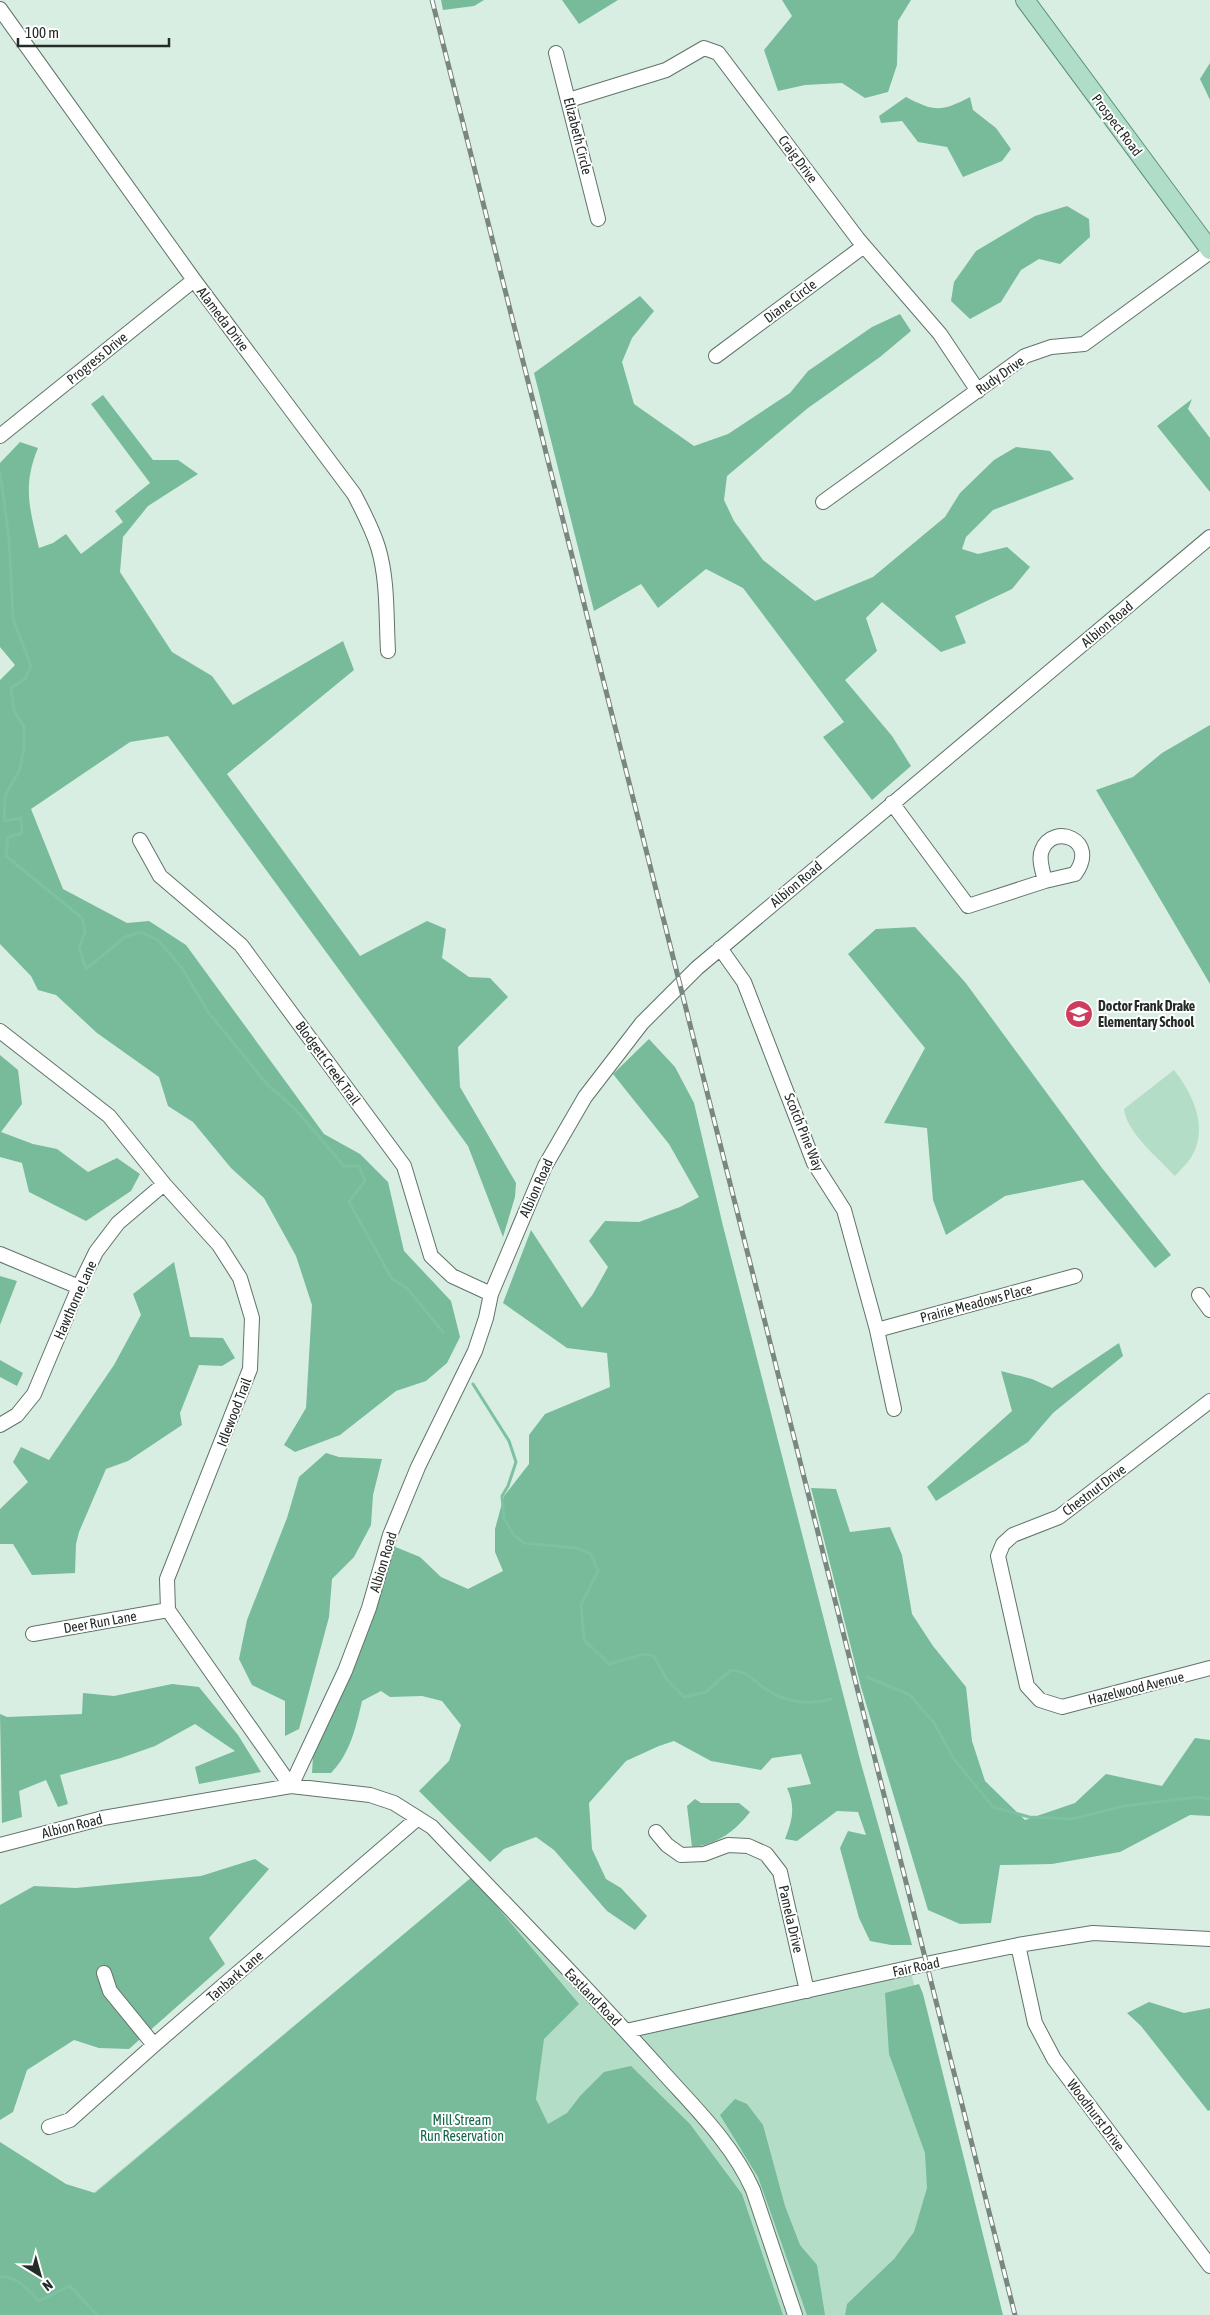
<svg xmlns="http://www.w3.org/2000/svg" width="1210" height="2315" viewBox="0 0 1210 2315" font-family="'Asap Condensed',sans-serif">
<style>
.green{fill:#b4ddc8}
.forest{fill:#77bb9a}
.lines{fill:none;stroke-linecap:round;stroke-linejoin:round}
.stream{stroke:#7dc1a0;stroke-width:3}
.minor-casing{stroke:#617369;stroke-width:16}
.major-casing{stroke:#5d9078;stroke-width:20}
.minor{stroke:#fff;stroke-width:14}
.major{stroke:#b0ddc8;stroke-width:18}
.rail-casing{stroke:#78877f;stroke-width:5}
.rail{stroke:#fff;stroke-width:3;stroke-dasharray:9;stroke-linecap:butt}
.labels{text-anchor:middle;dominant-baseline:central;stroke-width:4;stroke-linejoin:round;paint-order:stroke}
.street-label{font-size:14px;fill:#242c28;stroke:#fff}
.poi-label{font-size:14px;font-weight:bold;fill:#242c28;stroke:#fff;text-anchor:start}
.park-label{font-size:14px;fill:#146647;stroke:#fff}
</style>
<rect width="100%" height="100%" fill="#d8eee2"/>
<path class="green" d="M1174,1070C1193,1094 1210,1129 1190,1159C1186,1165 1180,1170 1175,1176C1159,1159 1126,1132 1124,1109Z
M478,1872L624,2029L910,1968L996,2315H6L0,2271Z"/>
<path class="forest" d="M441,0H484L474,6L443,10Z
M562,0H618L579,24Z
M782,0H911L898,21L897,65L888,92L865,98L842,83L805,85L778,91L764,50L792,16Z
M1210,63V100L1200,79Z
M906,97C935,112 941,112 970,97L973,110L996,128L1011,149L1002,161L963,177L947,147L918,142L902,121L881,123L879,116Z
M1067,206L1089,219L1090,237L1060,264L1039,259L1021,270L1001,302L970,319L951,301L954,282L976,251L1035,216Z
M640,296L654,311L632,338L622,362L634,404L694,446L728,434L790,393L808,371L872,327L900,314L911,331L880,357L808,408L727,476L724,500L734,521L763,560L815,601L873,577L945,517L960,493L994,460L1016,447L1050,451L1074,479L993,510L966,537L962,549L978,554L1007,547L1030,567L1012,589L955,616L966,643L941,652L882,602L866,618L877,651L845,680L892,736L911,766L872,800L823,737L844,722L743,588L706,569L658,608L641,584L594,611L534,373Z
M103,395L153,460H178L198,474L148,506L123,537L120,572L172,652L212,676L233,705L343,641L354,670L227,774L360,956L427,921L446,929L442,958L469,977L490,978L508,997L458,1047L460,1087L516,1183L515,1197L503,1237L468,1146L168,736L130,742L31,809L63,889L127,923L149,921L186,945L324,1134L360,1154L388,1182L404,1251L451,1301L460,1337L447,1363L426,1381L396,1391L340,1435L295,1452L284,1445L306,1408L312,1305L296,1256L264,1198L231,1168L193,1122L168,1106L159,1077L97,1033L56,995L38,990L31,976L0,944V680L15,665L0,647V463L20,442L38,448C22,486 30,510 39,548L53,543L66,534L81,554L123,522L115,511L150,483L91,404Z
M1192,399L1188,409L1210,438V492L1157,426Z
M1210,725V984L1096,790L1133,777L1162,753Z
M915,927L965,982L1102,1168L1171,1255L1155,1268L1083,1180L1005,1196L946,1235L933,1200L927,1128L884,1123L925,1048L848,954L876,929Z
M649,1039L675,1067L694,1103L723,1226L860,1760L912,1945H891L870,1941L859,1918L840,1848L848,1831L866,1835L858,1812L837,1811L797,1841L785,1839C792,1821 796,1807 787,1788L811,1784L801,1754L772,1758L761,1770L711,1761L674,1741L659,1746L626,1761L589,1803L592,1849L606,1879L621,1888L647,1916L635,1930L607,1911L554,1850L536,1837L504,1849L490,1862L419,1791L449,1761L461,1725L442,1701L422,1696L390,1697L381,1691L362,1701C356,1727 350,1754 331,1773H312L313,1756L347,1683L393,1546L420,1557L441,1577L468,1589L503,1571L495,1552V1529L504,1496L529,1464V1435L545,1414L610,1387L607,1353L567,1348L503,1303L531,1230L582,1308L593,1294L608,1267L589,1241L605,1221L639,1222L680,1207L699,1197L669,1144L613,1074Z
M0,1055L18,1070L22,1104L1,1132L33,1144L57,1149L88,1172L117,1158L140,1174L131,1191L86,1221L29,1192L22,1163L0,1157Z
M174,1262L190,1337L223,1338L235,1358L222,1366L199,1365L180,1413L182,1425L128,1461L106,1469L79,1532L76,1544L75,1573L32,1575L13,1544H0V1509L28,1482L13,1462L21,1447L49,1460L114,1365L141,1315L133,1294Z
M0,1276L17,1281L0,1325Z
M1119,1343L1123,1356L1053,1413L1028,1442L936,1501L927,1487L1012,1411L1001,1371L1032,1379L1052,1388Z
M0,1360L23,1373L17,1386L0,1377Z
M326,1453L339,1457L382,1459L373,1495L371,1525L354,1557L332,1579L329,1617L299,1729L285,1736V1701L252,1685L239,1659L247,1620L287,1518L299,1477Z
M811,1488L836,1489L850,1532L890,1527L902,1555L912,1614L933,1646L966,1687L972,1741L985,1781L1025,1820L1075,1803L1106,1774L1162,1786L1195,1738L1210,1740V1816L1190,1815L1120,1852L1052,1864L1000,1865L991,1923L960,1924L928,1910L861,1687Z
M172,1684L199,1687L238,1735L261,1772L199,1784L195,1767L235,1751L195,1724L155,1746L121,1758L60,1775L68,1804L58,1807L46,1780L19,1791L22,1817L2,1823L0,1714L7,1717L82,1714L83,1693L114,1696Z
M695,1799L701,1803H739L750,1812C735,1831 717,1845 692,1847L687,1806Z
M255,1859L269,1869L209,1938L225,1964L129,2049L99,2048L74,2040L27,2070L13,2112L0,2120V1905L34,1886L76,1888L201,1876Z
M472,1877L579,2004L544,2039L536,2099L548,2124L567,2113L580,2096L604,2072L631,2066L690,2124L742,2194L783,2315H0V2142L66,2184L95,2193Z
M919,1984L923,1994L1003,2315H845L847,2304L894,2259L914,2232L927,2188L925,2153L889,2054L885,1993Z
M1149,2002L1184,2013L1210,2008V2110L1208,2111L1141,2026L1127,2013Z
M735,2099L747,2104L763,2125L785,2206L800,2245L817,2265L825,2315H807L758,2177L720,2115Z"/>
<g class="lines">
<path class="stream" d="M0,472L9,539L13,619L31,666L25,679L11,688L14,710L24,727V746L20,769L5,796L4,821L21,818L22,833L8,837L6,856L82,918L85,932L79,948L86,969L125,937L141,932L158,940L182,968L208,1012L267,1084L296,1110L344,1166H359L365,1181L349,1202L392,1279L407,1288L443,1332
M473,1384L509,1441L516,1462L508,1486L502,1496L504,1519L514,1535L524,1543L576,1548L591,1554L598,1571L581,1605L584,1640L609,1664L645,1654L654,1656L667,1680L684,1697L706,1692L731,1670C749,1672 750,1678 764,1688C784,1702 808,1706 831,1699
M867,1677L910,1695L934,1723L954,1759L993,1807L1029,1817L1071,1819L1125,1806L1198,1797L1210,1799
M0,2277C16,2275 29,2290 39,2301L70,2286L97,2315"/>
<g class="minor-casing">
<path id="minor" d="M0,9L194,280L354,494C363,511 372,528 378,547C388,580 386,616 388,651
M556,53L598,219
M569,100L666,70L704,48L718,53L858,239L940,334L978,391
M716,356L864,246
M0,436L194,280
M823,502L1025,356L1051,347L1084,344L1210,252
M892,803L968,906L1045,881L1075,874C1100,840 1053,822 1042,850C1038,859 1043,872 1045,881
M140,840L160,876L241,945L404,1166L431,1256L452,1276L491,1294
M720,948L744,982L814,1163L844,1210L877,1330L894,1409
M0,1031L109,1116L164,1184L219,1245L240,1278L252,1318L250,1369L167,1579L168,1610L291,1786
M0,1254L79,1287
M1199,1295L1210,1310
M877,1330L1075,1276
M1210,1401L1059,1517L1013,1535L1003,1544L998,1556L1027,1686L1040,1700L1062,1707L1210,1668
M0,1425L17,1415L34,1394L79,1287L96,1252L118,1223L164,1184
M33,1634L168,1610
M291,1786L345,1671L369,1608L390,1535L418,1467L475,1351L486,1318L491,1294L545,1166L585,1097L642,1023L697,968L1210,537
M656,1832L667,1845L681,1855L704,1854L728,1845L748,1846L766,1854L780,1872L807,1991
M0,1845L103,1818L291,1786L370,1795L394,1803L432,1827C508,1907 587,1987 661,2070C694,2107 732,2143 753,2190L795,2315
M1018,1945L1035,2023L1054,2059L1210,2266
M104,1973L110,1991L154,2045
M626,2031L926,1964L1018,1945L1093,1933L1210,1939
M49,2127L70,2120L154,2045L418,1818"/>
</g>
<g class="major-casing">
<path id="major" d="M1025,0L1210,250"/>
</g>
<use href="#minor" class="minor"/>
<use href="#major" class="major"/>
<g class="rail-casing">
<path id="rail" d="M432,0L1015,2315"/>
</g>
<use href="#rail" class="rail"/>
</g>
<defs>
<g id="school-disc" transform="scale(1.4375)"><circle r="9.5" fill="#cd3d5c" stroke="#fff"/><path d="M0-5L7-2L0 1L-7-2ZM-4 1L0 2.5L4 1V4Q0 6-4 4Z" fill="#fff"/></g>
</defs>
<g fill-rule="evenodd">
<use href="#school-disc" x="1079" y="1014"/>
</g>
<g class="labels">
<g class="street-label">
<text transform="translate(1117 125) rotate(53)">Prospect Road</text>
<text transform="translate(578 136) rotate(76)">Elizabeth Circle</text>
<text transform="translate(798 159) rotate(53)">Craig Drive</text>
<text transform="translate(790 301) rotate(-37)">Diane Circle</text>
<text transform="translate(223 319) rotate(53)">Alameda Drive</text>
<text transform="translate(97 358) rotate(-39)">Progress Drive</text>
<text transform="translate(1000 375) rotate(-35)">Rudy Drive</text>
<text transform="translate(1107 624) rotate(-40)">Albion Road</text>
<text transform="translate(796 884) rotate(-40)">Albion Road</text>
<text transform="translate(328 1063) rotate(54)">Blodgett Creek Trail</text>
<text transform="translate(804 1132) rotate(68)">Scotch Pine Way</text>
<text transform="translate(536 1188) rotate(-66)">Albion Road</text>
<text transform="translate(75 1300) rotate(-66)">Hawthorne Lane</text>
<text transform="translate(976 1303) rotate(-15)">Prairie Meadows Place</text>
<text transform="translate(234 1412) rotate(-69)">Idlewood Trail</text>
<text transform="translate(1094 1490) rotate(-37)">Chestnut Drive</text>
<text transform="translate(383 1562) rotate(-73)">Albion Road</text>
<text transform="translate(100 1622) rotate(-10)">Deer Run Lane</text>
<text transform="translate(1136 1688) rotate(-14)">Hazelwood Avenue</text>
<text transform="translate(72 1826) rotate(-14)">Albion Road</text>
<text transform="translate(791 1919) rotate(77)">Pamela Drive</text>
<text transform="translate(916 1967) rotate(-12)">Fair Road</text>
<text transform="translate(235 1976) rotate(-41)">Tanbark Lane</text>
<text transform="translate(593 1997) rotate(46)">Eastland Road</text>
<text transform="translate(1096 2115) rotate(53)">Woodhurst Drive</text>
</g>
<g class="poi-label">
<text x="1098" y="1006">Doctor Frank Drake<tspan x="1098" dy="16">Elementary School</tspan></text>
</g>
<g class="park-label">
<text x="462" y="2120">Mill Stream<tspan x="462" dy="16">Run Reservation</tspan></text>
</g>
</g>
<g transform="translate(40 2275) rotate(143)" stroke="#ffffff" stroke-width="4" paint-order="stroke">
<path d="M0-4L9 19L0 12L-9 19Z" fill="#242c28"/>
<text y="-8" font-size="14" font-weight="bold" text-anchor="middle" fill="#242c28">N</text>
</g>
<path d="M18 38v8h151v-8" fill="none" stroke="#242c28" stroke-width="2.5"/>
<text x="25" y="38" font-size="15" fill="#242c28" stroke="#ffffff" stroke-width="4" paint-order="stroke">100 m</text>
</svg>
